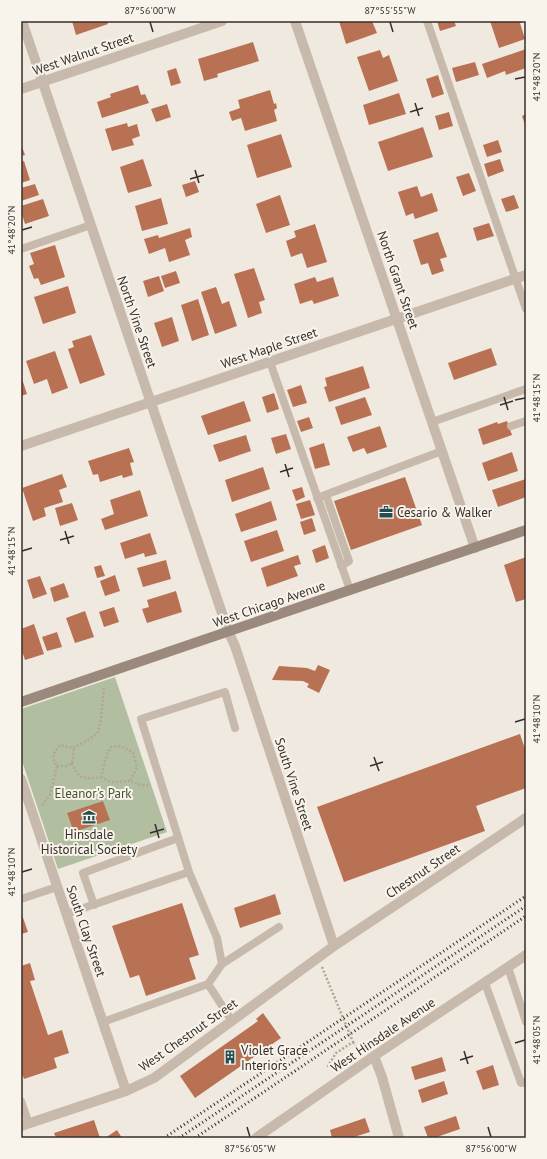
<svg xmlns="http://www.w3.org/2000/svg" width="547" height="1159" viewBox="0 0 547 1159" font-family="'PT Sans',sans-serif">
<style>
.green{fill:#b2bea0}
.building{fill:#b97154}
.lines{fill:none;stroke-linecap:round;stroke-linejoin:round}
.path{stroke:#b3a496;stroke-width:2.5;stroke-dasharray:2 2;stroke-linecap:butt}
.lane{stroke:#c7baac;stroke-width:8}
.street{stroke:#c7baac;stroke-width:10}
.secondary{stroke:#9b897d;stroke-width:10}
.rail{stroke:#362e2a;stroke-width:3;stroke-dasharray:1 3;stroke-linecap:butt}
.ticks{fill:none;stroke:#362e2a;stroke-width:1.5}
.labels{text-anchor:middle;dominant-baseline:central;stroke-width:4;stroke-linejoin:round;paint-order:stroke}
.street-label{font-size:13px;fill:#362e2a;stroke:#f8f3eb}
.poi-label{font-size:13px;fill:#362e2a;stroke:#f8f3eb;text-anchor:start}
.park-label{font-size:13px;fill:#445230;stroke:#f8f3eb}
.neatline{fill:none;stroke:#362e2a;stroke-width:1.5}
.ticks-label{font-size:10px;text-anchor:middle;fill:#362e2a}
</style>
<rect width="100%" height="100%" fill="#f0e9df"/>
<path class="green" d="M115,677L167,832L58,869L21,758V709Z"/>
<path class="building" d="M72,21H107L108,24L76,35Z
M339,21H372L377,33L346,44Z
M437,21H454L456,26L440,31Z
M490,21H523V22L520,23L525,39L499,48Z
M253,42L259,61L217,74L218,77L204,81L198,59Z
M526,49V68L506,75L505,71L487,78L482,64Z
M380,50L383,58L389,55L398,81L369,91L357,57Z
M475,62L479,75L456,82L452,68Z
M176,68L181,83L171,86L167,71Z
M438,75L444,94L432,98L426,79Z
M138,85L141,95L145,94L149,103L102,118L97,102L111,97L110,94Z
M270,90L274,104L276,103L277,108L274,110L277,121L245,131L241,118L232,121L229,112L240,108L238,100Z
M399,93L406,114L369,125L363,105Z
M167,104L171,117L156,122L151,109Z
M449,112L453,126L439,130L435,116Z
M526,114V127L522,116Z
M127,123L128,127L137,124L140,136L132,139L134,145L112,151L105,129Z
M423,127L433,157L388,171L378,142Z
M281,134L292,167L257,178L247,145Z
M498,140L502,152L487,157L483,145Z
M21,144L25,155L21,156Z
M143,159L152,186L128,193L120,167Z
M500,159L504,171L488,177L484,164Z
M24,161L30,180L21,183V162Z
M469,173L476,191L463,196L456,177Z
M195,181L199,192L186,197L182,185Z
M35,184L39,195L21,201V188Z
M417,186L421,197L432,193L438,211L415,219L413,213L406,216L398,192Z
M280,195L290,225L266,233L256,204Z
M514,195L519,208L506,212L501,199Z
M161,198L168,224L142,231L135,206Z
M43,199L49,216L25,224L21,211V206Z
M489,223L494,236L477,241L473,228Z
M315,224L327,262L307,268L302,253L291,257L286,241L296,237L294,231Z
M190,228L192,237L185,240L190,255L169,262L165,248L149,254L144,239L158,235L159,238Z
M438,232L447,257L440,259L444,271L432,275L428,263L421,265L413,240Z
M55,245L65,277L41,285L38,278L34,279L29,266L34,264L30,253Z
M254,268L265,300L259,302L262,313L248,318L234,274Z
M176,271L180,283L165,288L161,276Z
M159,276L164,291L148,297L143,281Z
M315,277L317,282L333,277L339,296L314,304L312,300L300,304L294,284Z
M68,286L76,313L43,324L34,297Z
M216,287L222,304L229,301L237,326L215,334L201,292Z
M198,299L209,335L192,341L181,305Z
M172,317L179,341L162,347L154,323Z
M91,335L105,375L80,384L68,349L74,347L72,341Z
M491,348L497,365L454,380L448,363Z
M55,351L68,388L52,394L47,379L34,384L26,361Z
M363,366L370,388L329,402L324,387L327,386L325,378Z
M21,376L27,394L21,396Z
M301,385L307,403L293,407L287,390Z
M274,393L279,409L267,413L262,397Z
M365,397L372,415L341,425L335,407Z
M244,401L251,421L208,435L201,416Z
M309,417L313,428L301,432L297,421Z
M507,421L512,435L483,445L478,429L497,422L498,424Z
M380,426L387,447L367,454L364,448L353,452L347,437Z
M286,434L291,449L276,454L271,438Z
M246,435L251,451L219,462L213,445Z
M324,443L330,465L315,469L309,448Z
M129,448L134,462L130,463L133,475L123,478L122,475L100,482L98,474L93,475L88,461Z
M512,452L518,471L488,481L482,463Z
M263,467L270,489L232,502L225,480Z
M62,474L67,487L59,490L63,502L44,508L46,516L33,521L22,488Z
M405,477L422,525L351,550L334,501Z
M526,479V497L498,507L492,490Z
M302,487L305,497L296,501L292,490Z
M140,490L148,516L105,530L101,519L114,514L110,500Z
M310,500L315,515L301,519L296,504Z
M271,501L277,520L241,532L235,514Z
M72,503L78,520L60,526L55,508Z
M312,518L316,531L304,535L300,522Z
M277,530L284,551L251,562L244,541Z
M150,533L157,554L145,557L144,553L125,559L120,543Z
M325,545L329,558L316,563L312,550Z
M298,555L301,564L294,566L298,576L267,587L261,568Z
M526,557V599L516,602L504,565Z
M166,560L171,579L143,587L137,568Z
M101,565L105,576L97,578L94,567Z
M115,575L120,591L105,596L100,581Z
M40,576L47,594L33,599L27,580Z
M64,583L69,597L54,602L50,588Z
M176,591L182,612L147,623L142,609L149,607L147,600Z
M114,607L119,622L104,627L99,612Z
M85,611L94,637L75,643L66,618Z
M34,624L44,654L25,660L21,648V629Z
M57,632L62,647L47,651L42,637Z
M318,665L330,670L319,693L307,687L309,684L303,681L272,680L279,666L307,668L315,671Z
M520,734L526,752V788L476,806L485,831L344,882L317,807Z
M103,801L110,820L74,832L67,813Z
M275,894L281,914L240,928L234,908Z
M182,903L199,955L189,958L196,979L146,996L139,975L130,978L112,926Z
M21,912L28,932L21,934Z
M30,963L35,980L30,981L48,1035L62,1030L69,1053L54,1058L57,1068L24,1079L21,1071V966Z
M263,1013L281,1038L195,1098L180,1076L258,1021L256,1019Z
M442,1057L446,1071L415,1080L411,1067Z
M493,1065L499,1085L483,1090L476,1071Z
M444,1081L448,1094L422,1103L418,1090Z
M456,1116L460,1129L434,1138H428L424,1127Z
M365,1118L370,1132L351,1138H332L330,1130Z
M94,1120L100,1138H56L54,1133Z
M117,1130L122,1138H105Z"/>
<g class="lines">
<path class="path" d="M72,763C77,779 86,780 101,777L107,754L111,747L121,746L133,753L137,767L130,781L140,785H151
M57,766H66L72,763L74,752L73,748
M101,777L111,782L130,781
M42,805L50,795L57,766C51,757 53,753 60,745L73,748L90,739L98,732L101,720L104,686
M322,967L353,1042L336,1053L328,1066L348,1059
M353,1042L359,1052L358,1053"/>
<path class="lane" d="M427,21L526,309
M21,249L91,225
M270,362L350,590
M432,422L526,389
M511,426L526,421
M326,495L349,561L341,566
M317,498L442,451
M189,872L217,938L222,964L208,984L232,1021
M21,899L57,887
M94,905L83,873L178,838
M66,914L189,872L141,719L225,692L235,728
M222,964L279,927
M508,967L526,1022
M485,983L521,1083L526,1082
M103,1022L208,984
M21,1101L29,1124"/>
<path class="street" d="M22,21L228,631L235,646L334,946
M295,21L475,548
M21,89L222,21
M21,446L526,275
M21,779L126,1091
M374,1056L382,1077L399,1138
M21,1126L126,1091L154,1078L334,946L526,818
M256,1138L374,1056L526,955"/>
<path class="secondary" d="M21,702L526,530"/>
<path class="rail" d="M164,1138L526,896
M179,1138L526,906
M195,1138L526,916"/>
</g>
<path class="ticks" d="M150,22L153,32M390,22L393,32M515,79L525,77M415,103L419,116M410,112L423,108M195,170L199,183M190,179L204,175M22,230L32,227M504,397L508,410M515,400L525,398M500,405L513,401M285,464L289,477M280,472L293,468M65,531L69,544M60,540L74,536M22,551L32,548M515,722L525,719M374,757L379,771M370,766L383,762M155,824L159,838M150,833L164,829M22,872L32,869M515,1043L525,1040M464,1051L468,1064M460,1060L473,1056M247,1127L250,1137M488,1127L491,1137"/>
<defs>
<g id="office-bare" transform="scale(1.08)"><path d="M-6-3h4V-5.5h4V-3h4V5H-6ZM-1-4.5V-3h2v-1.5ZM-6 0V1H6V0Z" fill="#244e53" stroke="#f8f3eb" stroke-width="2.5" paint-order="stroke"/></g>
<g id="museum-bare" transform="scale(1.08)"><path d="M0-6L6-3V-2H-6V-3ZM-5-1h2V3h-2ZM-1-1h2V3h-2ZM3-1h2V3H3ZM-6 4H6V6H-6Z" fill="#244e53" stroke="#f8f3eb" stroke-width="2.5" paint-order="stroke"/></g>
<g id="building-bare" transform="scale(1.08)"><path d="M-4-6H4V6H1V3H-1V6H-4ZM-2.5-4.3h1.7v1.8h-1.7ZM.8-4.3h1.7v1.8H.8ZM-2.5-1h1.7V.8h-1.7ZM.8-1h1.7V.8H.8Z" fill="#244e53" stroke="#f8f3eb" stroke-width="2.5" paint-order="stroke"/></g>
</defs>
<g fill-rule="evenodd">
<use href="#office-bare" x="386" y="512"/>
<use href="#museum-bare" x="89" y="817"/>
<use href="#building-bare" x="230" y="1057"/>
</g>
<g class="labels">
<g class="street-label">
<text transform="translate(83 54) rotate(-19)">West Walnut Street</text>
<text transform="translate(398 280) rotate(71)">North Grant Street</text>
<text transform="translate(137 322) rotate(71)">North Vine Street</text>
<text transform="translate(269 348) rotate(-19)">West Maple Street</text>
<text transform="translate(269 604) rotate(-19)">West Chicago Avenue</text>
<text transform="translate(294 784) rotate(72)">South Vine Street</text>
<text transform="translate(423 871) rotate(-34)">Chestnut Street</text>
<text transform="translate(86 931) rotate(71)">South Clay Street</text>
<text transform="translate(188 1035) rotate(-35)">West Chestnut Street</text>
<text transform="translate(383 1035) rotate(-34)">West Hinsdale Avenue</text>
</g>
<g class="poi-label">
<text x="397" y="512">Cesario &amp; Walker</text>
<text x="89" y="834" text-anchor="middle">Hinsdale<tspan x="89" dy="15">Historical Society</tspan></text>
<text x="241" y="1050">Violet Grace<tspan x="241" dy="15">Interiors</tspan></text>
</g>
<g class="park-label">
<text x="93" y="793">Eleanor's Park</text>
</g>
</g>
<rect width="547" height="1159" fill="none" stroke="#f8f3eb" stroke-width="44"/>
<rect x="22" y="22" width="503" height="1115" class="neatline"/>
<g class="ticks-label">
<text x="150" y="14">87°56'00"W</text>
<text x="390" y="14">87°55'55"W</text>
<text transform="translate(536 77) rotate(-90)" y="4">41°48'20"N</text>
<text transform="translate(11 230) rotate(-90)" y="4">41°48'20"N</text>
<text transform="translate(536 398) rotate(-90)" y="4">41°48'15"N</text>
<text transform="translate(11 551) rotate(-90)" y="4">41°48'15"N</text>
<text transform="translate(536 719) rotate(-90)" y="4">41°48'10"N</text>
<text transform="translate(11 872) rotate(-90)" y="4">41°48'10"N</text>
<text transform="translate(536 1040) rotate(-90)" y="4">41°48'05"N</text>
<text x="250" y="1152">87°56'05"W</text>
<text x="491" y="1152">87°56'00"W</text>
</g>
</svg>
